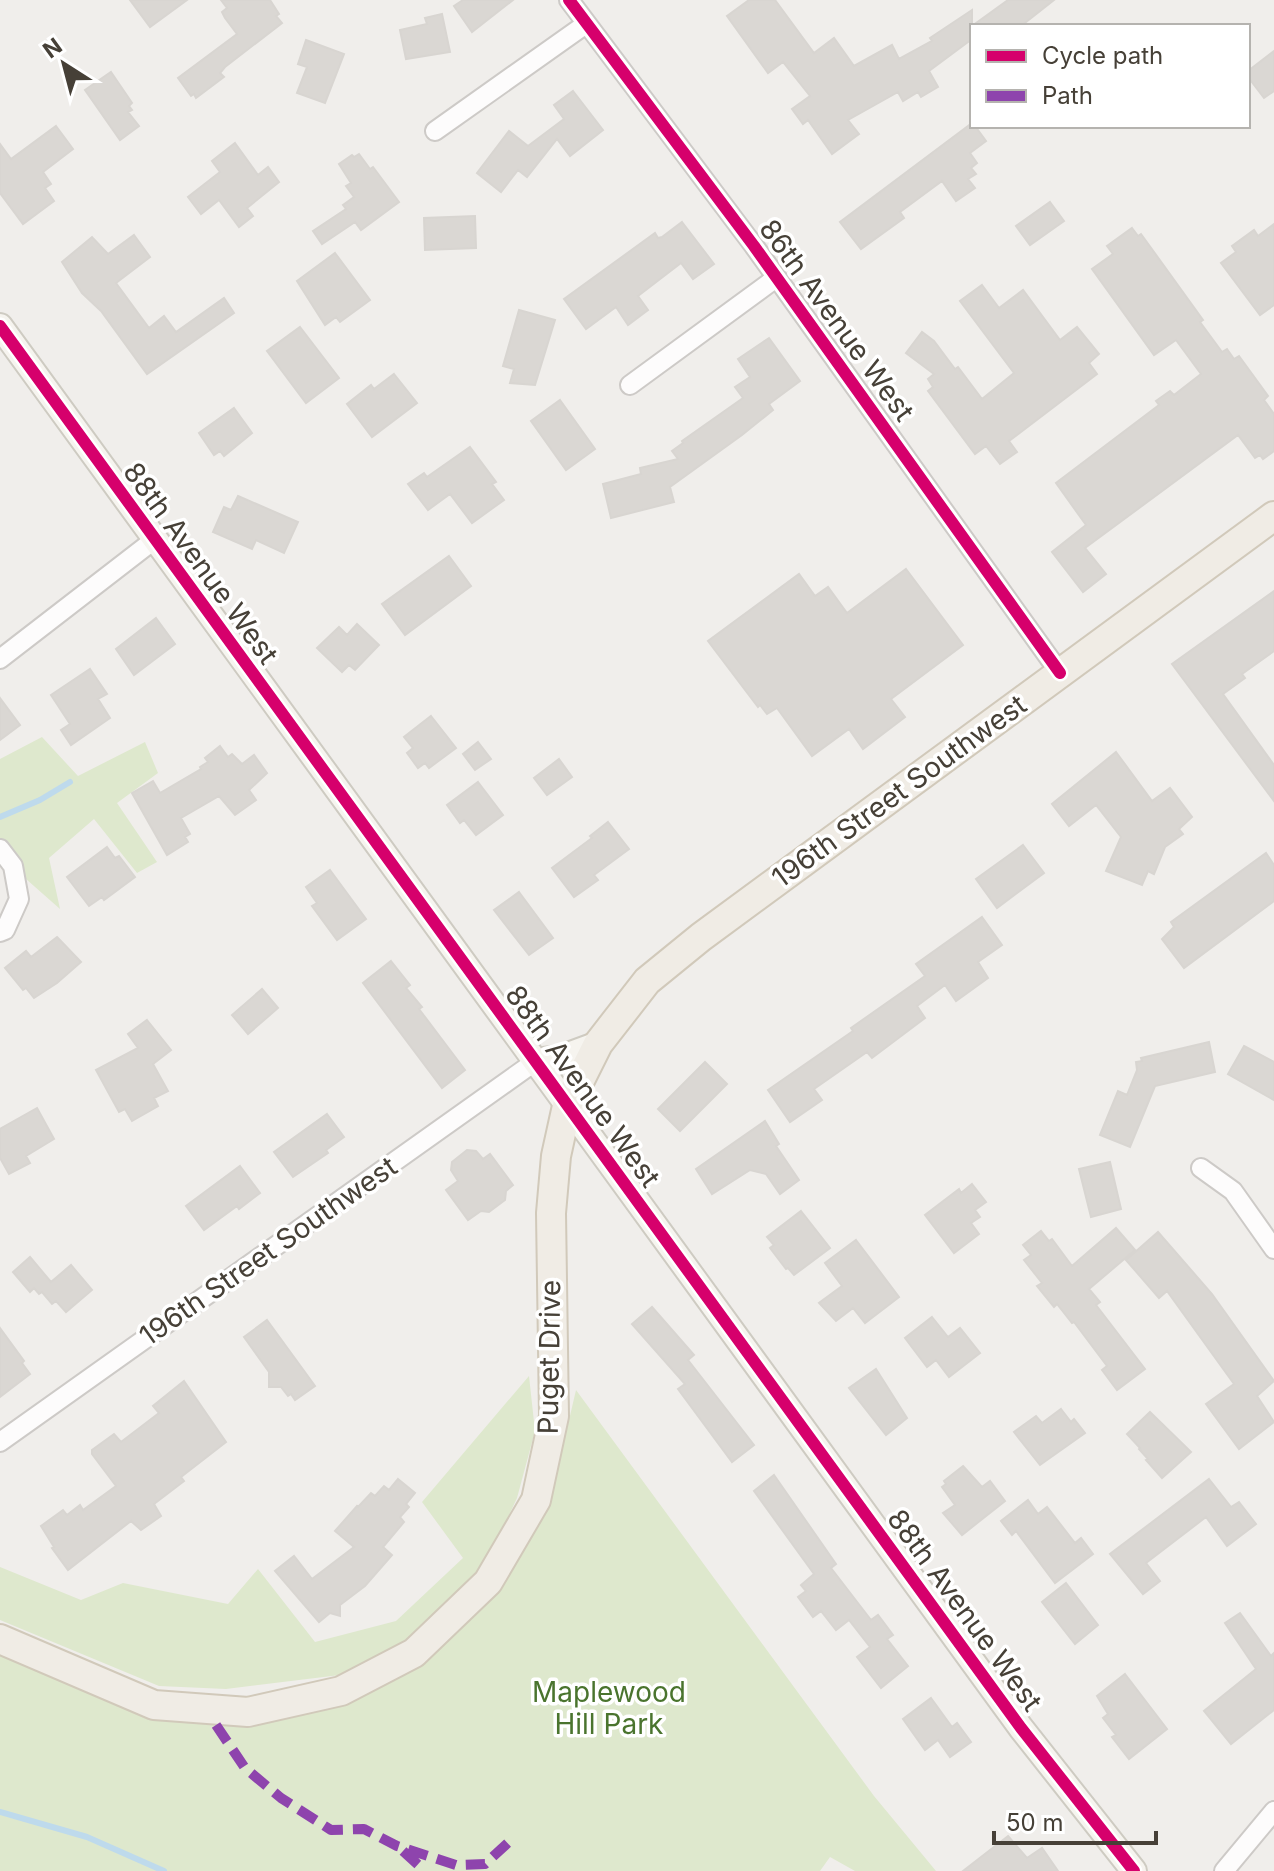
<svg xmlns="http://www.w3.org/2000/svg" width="1274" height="1871" viewBox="0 0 1274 1871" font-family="Inter,sans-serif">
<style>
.green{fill:#dee8cd}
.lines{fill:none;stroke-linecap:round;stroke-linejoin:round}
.stream{stroke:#bedaec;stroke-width:6}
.building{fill:#dad7d3;stroke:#d8d5d1;stroke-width:2}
.street-casing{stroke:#cdcac7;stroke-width:22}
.secondary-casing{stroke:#cecbc2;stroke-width:28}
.primary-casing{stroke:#d1c9ba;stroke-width:32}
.street{stroke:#fdfcfc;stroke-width:18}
.secondary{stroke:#f6f4ef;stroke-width:24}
.primary{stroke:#f0ece5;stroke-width:28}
.quiet{stroke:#8e44ad;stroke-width:10;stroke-dasharray:20 10;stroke-linecap:butt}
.cycleway-casing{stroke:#fff;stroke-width:17}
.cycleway{stroke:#d6006c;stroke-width:12}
.labels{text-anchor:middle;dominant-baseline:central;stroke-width:7;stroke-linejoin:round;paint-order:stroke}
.street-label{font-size:28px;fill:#464037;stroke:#fff}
.park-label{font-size:28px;fill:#4a742e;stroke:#fff}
</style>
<rect width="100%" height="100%" fill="#f0eeeb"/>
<path class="green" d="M42,737L78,776L145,742L158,773L117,803L157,862L137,873L94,819L49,858L60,909L0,856V759Z
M529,1376L535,1431L517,1498L489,1558L456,1598L406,1643L340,1675L226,1689L159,1686L0,1620V1567L81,1600L123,1583L228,1604L258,1569L315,1642L396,1621L463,1558L422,1502Z
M576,1390L874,1796L936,1871H855L830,1857L820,1871H0V1653L159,1720L247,1727L334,1707L497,1592L549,1506Z"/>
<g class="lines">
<path class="stream" d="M0,817L40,800L70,782
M0,1812L87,1837L164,1871"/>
</g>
<path class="building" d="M130,0H187L150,27Z
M221,0H270L279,14L276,16L282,23L225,67L220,73L224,77L196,98L194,94L191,96L178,78L237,34L225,18L222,12L227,8Z
M463,0H513L472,32L454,6Z
M749,0H775L814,53L834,38L854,66L892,45L899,59L932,41L930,38L972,10V39L929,71L938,87L921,97L918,92L903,101L898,92L848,120L859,134L832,154L808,120L803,124L792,109L810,96L783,62L768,73L727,16Z
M1008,0H1054L1021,26H972Z
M442,14L450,52L406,59L400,30L427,24L425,18Z
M306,40L344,54L325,103L297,93L307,67L298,64Z
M1274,51V91L1264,98L1248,77V71Z
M111,72L132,103L129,106L132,110L128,112L139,126L120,140L85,90Z
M573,91L603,130L570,156L557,139L527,177L518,170L501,192L477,173L509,131L528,146L564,119L554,105Z
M972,123V126H975L986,141L970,153L977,163L971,168L976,174L968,179L975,188L956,201L942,181L900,212L904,218L861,249L840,222Z
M56,126L73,149L43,172L51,184L45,188L54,201L23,224L0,193V144L11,159Z
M235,143L258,175L268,167L279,182L247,208L253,216L239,227L219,200L201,214L188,197L220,172L212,161Z
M359,154L370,169L373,167L399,202L361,230L355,222L322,244L313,231L346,209L343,205L354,197L346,186L351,183L339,164L352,155L354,157Z
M1050,202L1064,221L1030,245L1016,226Z
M475,216L476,248L425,250L424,218Z
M682,222L714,264L693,279L681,263L638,296L648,310L628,325L616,307L586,329L564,299L655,233L658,238L662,237Z
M1274,224V305L1260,315L1221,263L1236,252L1232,246L1254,230L1258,236Z
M1132,228L1138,236L1141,234L1203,320L1200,322L1222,352L1227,349L1234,359L1239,356L1268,396L1264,400L1274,414V451L1263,459L1260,455L1255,458L1238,435L1085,548L1106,574L1083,592L1052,552L1086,525L1056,483L1159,405L1156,401L1170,391L1174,395L1201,374L1176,340L1154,355L1092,269L1113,254L1107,246Z
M134,235L150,257L116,283L149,328L164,316L176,332L224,298L234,313L147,374L101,311L82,293L62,262L92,237L108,254Z
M335,253L370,300L340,322L336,317L325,325L297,281Z
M982,285L999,308L1023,290L1060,340L1077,327L1099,354L1089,363L1097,374L1009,441L1017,452L1000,464L986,446L975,454L928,391L933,387L928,379L934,374L906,353L922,332L934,341L955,369L958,367L982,399L1014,373L960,301Z
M519,310L555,320L535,385L510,383L514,369L503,366Z
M300,327L339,378L306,403L267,351Z
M769,338L800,381L769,404L773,410L742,435L670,487L674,502L611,518L603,484L641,474L640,468L678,459L672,451L683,443L682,441L743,398L735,387L750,377L738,359Z
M394,374L417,403L372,437L347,404L371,385L374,389Z
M560,400L595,449L566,470L531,421Z
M234,408L252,433L224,456L220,451L214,455L199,433Z
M470,447L496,482L492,484L504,500L472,523L450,494L428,510L408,484L424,473L427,477Z
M238,496L298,522L284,553L256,540L252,549L213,532L224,507L231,510Z
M449,556L471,586L405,635L382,604Z
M906,569L963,645L891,699L905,717L863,749L849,729L812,756L777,708L767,714L760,705L758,707L708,641L799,574L815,596L828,587L847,613Z
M1274,591V651L1242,674L1245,678L1223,694L1274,765V801L1172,664Z
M156,618L175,644L134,675L116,649Z
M357,624L379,645L355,670L349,665L342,672L317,648L339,627L347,635Z
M90,669L107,694L98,699L110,718L71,745L61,730L70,724L51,695Z
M0,698L20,725L0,740Z
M431,716L456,748L429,768L425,763L418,768L407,753L413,748L404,737Z
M478,742L491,759L475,770L463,754Z
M220,746L228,757L232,754L242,764L254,755L267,773L249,790L256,800L235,815L219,796L181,818L190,834L185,837L188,842L167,855L132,793L153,781L160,793L201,769L200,767L208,762L205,758Z
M1116,752L1152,801L1170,788L1192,817L1179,829L1183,834L1165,847L1154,874L1148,871L1142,885L1106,871L1121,837L1096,805L1069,826L1052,804Z
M559,759L572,777L547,795L534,778Z
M478,782L503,815L476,835L464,820L460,823L447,805Z
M608,822L629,849L594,875L598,880L574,897L552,868L592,838L590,836Z
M1023,845L1044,873L997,908L976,879Z
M107,847L115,858L119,856L135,877L104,900L102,897L89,906L67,877Z
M1266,853L1274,865V901L1184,968L1162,939L1174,927L1171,922Z
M330,870L366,919L337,940L312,906L317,903L306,887Z
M519,892L553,938L529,955L494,910Z
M982,917L1002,945L978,962L988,978L956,1001L945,985L917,1006L925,1018L872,1058L867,1052L814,1089L822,1100L790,1122L768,1090L853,1031L851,1028L925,976L916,964Z
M57,937L81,962L57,983L34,998L26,988L23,990L5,968L26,951L31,957Z
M391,961L410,985L406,988L422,1007L419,1009L465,1070L442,1088L363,983Z
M262,989L278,1008L248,1034L232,1015Z
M147,1020L171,1050L153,1064L168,1091L154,1098L158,1106L132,1121L125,1109L119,1112L96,1070L138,1048L128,1034Z
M1209,1042L1215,1072L1155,1086L1130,1147L1100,1135L1118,1091L1127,1095L1137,1070L1136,1062L1142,1061L1141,1058Z
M1244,1046L1274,1062V1100L1228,1074Z
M705,1062L727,1084L680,1131L658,1109Z
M37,1108L54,1139L26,1156L30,1163L9,1174L0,1158V1129Z
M327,1114L344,1137L326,1150L328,1153L293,1177L274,1152Z
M765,1121L779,1144L776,1146L799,1180L780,1194L766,1174L750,1170L712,1194L696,1169Z
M467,1150L476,1151L483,1159L490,1154L513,1185L506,1191L505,1200L489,1212L481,1211L468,1220L446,1190L458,1181L451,1170L452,1162Z
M1110,1162L1121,1209L1091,1217L1079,1169Z
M240,1166L260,1193L239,1209L237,1206L204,1230L186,1206Z
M972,1184L986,1202L975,1210L980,1217L971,1223L979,1234L954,1253L925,1215L959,1189L961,1193Z
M801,1211L830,1248L794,1275L788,1268L786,1269L770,1248L774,1245L767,1237Z
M1116,1228L1135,1250L1089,1289L1100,1302L1096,1305L1145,1369L1117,1390L1102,1370L1107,1366L1074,1322L1072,1323L1057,1304L1054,1307L1037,1286L1042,1283L1024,1260L1031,1255L1023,1245L1041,1231L1049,1241L1052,1239L1072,1266Z
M1158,1232L1212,1294L1274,1381L1257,1396L1274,1422L1239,1449L1206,1404L1234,1384L1167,1291L1159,1298L1126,1260Z
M856,1240L899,1297L865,1323L853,1308L836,1321L819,1303L842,1286L825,1263Z
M30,1257L51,1282L71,1265L92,1290L66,1312L56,1301L52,1304L42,1292L39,1294L34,1288L30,1292L13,1272Z
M652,1307L694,1355L688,1360L754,1445L732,1462L678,1389L685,1384L632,1324Z
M932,1317L948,1337L960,1328L980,1353L949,1377L936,1360L927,1367L905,1338Z
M267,1320L315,1386L295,1400L291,1394L288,1396L281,1387H269V1372L244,1337Z
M0,1328L24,1361L22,1363L30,1374L0,1397Z
M876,1369L907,1418L886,1435L849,1388Z
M184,1381L226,1442L181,1477L184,1481L154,1504L161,1516L141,1530L131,1521L68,1570L52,1548L54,1547L41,1526L63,1510L67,1515L80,1505L83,1510L116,1486L92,1454V1450L114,1434L121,1442L159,1413L153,1406Z
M1061,1409L1071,1422L1074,1419L1085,1433L1040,1465L1014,1432L1036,1416L1042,1423Z
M1150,1412L1191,1452L1162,1478L1146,1460L1148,1459L1139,1449L1140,1448L1127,1434Z
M963,1466L982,1487L990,1481L1005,1501L962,1535L943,1513L955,1505L942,1487L946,1484L944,1481Z
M774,1475L836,1564L831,1568L871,1620L878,1615L893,1635L887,1639L908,1666L881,1688L857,1657L870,1647L849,1620L836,1630L821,1611L813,1617L798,1597L806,1591L801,1585L814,1574L754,1491Z
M398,1479L415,1493L406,1504L409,1507L400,1517L404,1522L383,1547L392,1555L365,1586L340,1605V1616L330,1613L319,1622L275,1571L294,1556L312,1579L354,1547L335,1531L357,1506L358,1507L371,1493L375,1496L384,1486L389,1490Z
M1209,1479L1231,1507L1239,1502L1256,1524L1227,1546L1206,1517L1146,1563L1160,1581L1143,1594L1110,1554Z
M1028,1500L1038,1514L1047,1507L1075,1543L1081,1538L1093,1554L1055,1583L1016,1531L1012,1535L1001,1521Z
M1066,1583L1098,1625L1075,1644L1042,1602Z
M1240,1613L1271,1656L1274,1653V1710L1231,1744L1204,1711L1256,1669L1225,1623Z
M1125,1674L1167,1729L1129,1759L1112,1737L1116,1735L1103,1718L1108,1714L1097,1696Z
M931,1698L952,1727L957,1723L971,1742L950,1757L938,1740L925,1750L903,1719Z
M1008,1836L1027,1858L1042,1848L1058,1871H963Z"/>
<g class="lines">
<g class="street-casing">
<path id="street" d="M569,0L754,246L1060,673
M435,131L586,24
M630,385L776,278
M0,659L154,540
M0,849L13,866L19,899L5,930L0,932
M1201,1168L1233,1191L1274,1249
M0,1442L536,1061
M1224,1871L1274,1811"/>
</g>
<g class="secondary-casing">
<path id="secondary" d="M0,326L1021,1728L1134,1871
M536,1061L560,1058L598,1044"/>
</g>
<g class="primary-casing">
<path id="primary" d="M0,1639L154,1705L248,1712L341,1691L414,1653L488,1582L536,1500L554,1416L551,1213L556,1156L567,1106L598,1044L647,981L701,937L1274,516"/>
</g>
<use href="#street" class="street"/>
<use href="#secondary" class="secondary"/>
<use href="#primary" class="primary"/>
<path class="quiet" d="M216,1725L245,1768L281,1798L331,1830L364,1829L397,1846L456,1865L485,1864L511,1840
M403,1851L425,1871"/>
<g class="cycleway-casing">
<path id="cycleway" d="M569,0L754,246L1060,673
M0,326L1021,1728L1134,1871"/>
</g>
<use href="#cycleway" class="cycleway"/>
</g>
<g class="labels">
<g class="street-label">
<text transform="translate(837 320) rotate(54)">86th Avenue West</text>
<text transform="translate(201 563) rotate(54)">88th Avenue West</text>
<text transform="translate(899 791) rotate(-36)">196th Street Southwest</text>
<text transform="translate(583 1086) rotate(54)">88th Avenue West</text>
<text transform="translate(268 1251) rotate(-35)">196th Street Southwest</text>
<text transform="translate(549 1357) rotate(-89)">Puget Drive</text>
<text transform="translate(965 1610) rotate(54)">88th Avenue West</text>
</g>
<g class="park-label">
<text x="609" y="1692">Maplewood<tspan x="609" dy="32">Hill Park</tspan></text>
</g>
</g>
<rect x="970" y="24" width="280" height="104" fill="#ffffff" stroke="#b5b3af" stroke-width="2"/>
<rect x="986" y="50" width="40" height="12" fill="#d6006c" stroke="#b5b3af" stroke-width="2"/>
<text x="1042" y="64" font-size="24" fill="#464037">Cycle path</text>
<rect x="986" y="90" width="40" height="12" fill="#8e44ad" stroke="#b5b3af" stroke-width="2"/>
<text x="1042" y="104" font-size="24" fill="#464037">Path</text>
<g transform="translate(64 64) rotate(324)" stroke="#ffffff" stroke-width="6" paint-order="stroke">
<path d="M0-6L14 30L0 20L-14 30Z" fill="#464037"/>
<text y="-12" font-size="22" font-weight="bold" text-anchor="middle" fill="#464037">N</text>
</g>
<path d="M994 1831v12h162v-12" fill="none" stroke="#464037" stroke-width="4"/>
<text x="1006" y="1831" font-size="24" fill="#464037" stroke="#ffffff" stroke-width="6" paint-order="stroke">50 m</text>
</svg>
